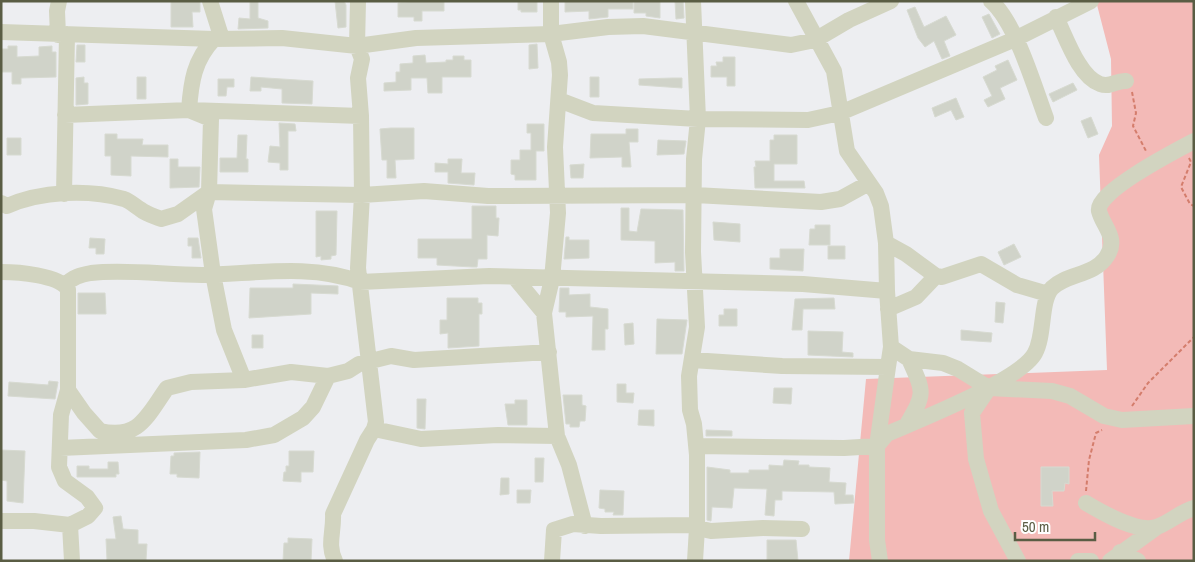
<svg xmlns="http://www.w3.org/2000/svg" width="1195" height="562" viewBox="0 0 1195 562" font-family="'Archivo Narrow',sans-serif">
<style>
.green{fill:#f3bab7}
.building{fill:#d0d3c9;stroke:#d7dad1}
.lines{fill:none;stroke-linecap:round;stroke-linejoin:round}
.path{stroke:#d47d6c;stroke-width:2;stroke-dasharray:4 2.5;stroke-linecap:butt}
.minor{stroke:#d2d4c0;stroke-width:16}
</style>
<rect width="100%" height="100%" fill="#edeef1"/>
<path class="green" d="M1096,1H1194V561H849L866,379L1107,370L1099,155L1112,126L1111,59Z"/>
<path class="building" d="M171,1H200V12H192L193,27H171Z
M250,1H258V18L268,21V28L238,29L239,18L250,19Z
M335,1H344L346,5V27L338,28Z
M416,1H444V11H422V21H414V17H398V3Z
M518,1H537V12H521V10H518Z
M565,1H633V9H608V17L589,19V11L565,12Z
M634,1H660V18L646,16V13H634Z
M675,1H683L684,18L676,19Z
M915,7L924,27L946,16L956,35L944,41L950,56L942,59L934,41L925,47L918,38L907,10Z
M989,14L1000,34L992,38L982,17Z
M537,44L538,68L529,69V45Z
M77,45H85V62H76Z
M8,46H17V57L39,56V47L52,46V52H56V77L21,78V84H12V72H1V49H8Z
M425,55L426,63L446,62V60H453V56H464V60H471V77H442V93H428L427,78H411V90L384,91V83L396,82V72H400V64L413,63V56Z
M723,57H735V86H727V77H711V66H717L716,62H723Z
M1008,60L1017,80L1000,88L1005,99L988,107L984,100L992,96L983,77L997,70L995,66Z
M84,77V83H88V104L76,105V78Z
M137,77H146V99H137Z
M251,77L313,81L312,104L282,103V89L261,87V91H250Z
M590,77H599V97H590Z
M673,78H682V88L639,85V79Z
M218,79H234V87H227L226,96H218Z
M1073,83L1077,90L1053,102L1049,94Z
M956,98L964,117L956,120L951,110L935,117L932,108Z
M1091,117L1098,134L1088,138L1081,121Z
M279,123L295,124L296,131H288V170H280V163L268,162L270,146L280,147Z
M527,124H544V151H536V180H515V175L511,174V160H520V150H531V133H527Z
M391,128H414V159L395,160L396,178H387V160H382L380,129Z
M626,129H638V142H629L631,167H622V157L590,158L591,134H626Z
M105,134H117V139H143L142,145H168V157L131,156V176L111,175V156H105Z
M238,135H247L246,159H248V172H220V158H237Z
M774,135H797V164H774V181H804L805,188H755L754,167H756L755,161H770V140H774Z
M7,138H21V155H7Z
M658,140L686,141L684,154L657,155Z
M170,159H178V167H200L199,187L170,188Z
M448,159H462L461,173H475L474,185L448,183V172H435V163L448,164Z
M584,164L583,178H571L570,165Z
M472,206H496V218H499L498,236L487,235V259H478L477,267H473L437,265V258H418V239H472Z
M621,208H629V231L637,232L641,209L683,210L684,271H675V262L655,263V241L621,240Z
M316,211H337L336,255L331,256V259L321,260V256L316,257Z
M713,222L740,224V242L714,240Z
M815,225H830V245H809L810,229H815Z
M566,237H569V240H589V258L564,259Z
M90,238L105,239L104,254H96V248H89Z
M188,238H198L201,258H192V246H188Z
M1014,244L1021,257L1004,265L998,252Z
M828,246H845V259H828Z
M780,249H804L803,271L770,269V258H780Z
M293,284L338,286V294L311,293V314L249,318L250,288H293Z
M560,288H569V295L590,294V307L608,309V329H605V350H592L593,316L566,317V312H559Z
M78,293H105L106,314H78Z
M447,298H478V303H482V314H479V346L448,348V333L440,334V320H447Z
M834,298L835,309H803L802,330H792L795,299Z
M996,302L1005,303L1003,323L995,322Z
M724,309H737V326H719V315H724Z
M657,319L687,320L682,354H656Z
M633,323L634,344L625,345L624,324Z
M961,330L992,333L991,342L961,340Z
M808,331L843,332L842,352L853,353V357L808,355Z
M252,335H263V348H252Z
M49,381L58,382L55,399L8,396L9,382L48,385Z
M617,384H626V393H634L633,403L617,402Z
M774,388H792L791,404L773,403Z
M563,395H582V405L586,406L585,421H580L579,427H570V424H566Z
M417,399H426L425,429L417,428Z
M515,400H527V425H508L505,404H515Z
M639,410H654V426L638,425Z
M706,430L732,431V436H706Z
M1,450L25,451L23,503L7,501V481L1,480Z
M289,451H314L313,472H301V482L283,481L284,472H286V466H289Z
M200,452L199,478L177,477V474H170L171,456H174V453Z
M535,458H544L543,482H535Z
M784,460L799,461L798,465H809V467L830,468L829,482L846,483L845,495H853L854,503L835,504L834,492L782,491V500H775L774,516L765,515L767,489L734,488L732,508L712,507L711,521L707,520V467L730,470V473H749V470H769V465L783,466Z
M108,462H118L119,474H116V477H77V466H89V469H108Z
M1041,467H1069V484L1065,483L1064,491H1052L1053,506H1041Z
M501,478H509V494L500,495Z
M517,490H531L530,503H517Z
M600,490L624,491L623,515H613L614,512H605V509L599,508Z
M121,516L123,529L138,530V544H147L146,560H107L106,539H116L113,517Z
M288,538L312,539L311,561H283L284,543H288Z
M767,540H796L798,561L767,560Z"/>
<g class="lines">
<path class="path" d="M1132,92L1136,113L1133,126L1146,151
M1189,158L1191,162L1181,187L1190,204L1194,206
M1132,406L1148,383L1194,337
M1086,491L1089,460L1096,433L1102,430"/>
<path class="minor" d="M210,1L222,39
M551,1V34L559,62L560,75L555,147L558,213L552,279L544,313L557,436L569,465L585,526
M693,1L698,119L808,120L840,113L1015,39L1091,1
M796,1L834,71L847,151L876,193L881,206L886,243L887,291
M991,1C1016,23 1034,86 1046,118
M1056,17C1066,37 1079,77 1100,84C1111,88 1116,80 1126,81
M1,32L214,39L282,38L357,46L416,38L551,34L608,27L643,26L791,45L815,40L849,20L891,1
M58,35L57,11L59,1
M214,39C194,60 191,82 189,110L211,119L209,192L204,209L213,274L224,330L244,380
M559,100L593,113L698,119L694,159L693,252L697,327L689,376L690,410L694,424L697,455
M65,115L189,110L361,116
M64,194L67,34
M1,203L7,206C41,191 88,189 124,199C130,201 135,206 140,209C146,214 154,216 161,219L178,214L209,192L362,195L424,191L488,196L695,195L821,202L840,199L869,183
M886,243L906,254L936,276L942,277L981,264L1017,285L1048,294
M1,272C18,272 58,275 68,289V390L61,415L59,467L65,481L87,497L95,508L88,516L70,525L34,521H1
M515,278L544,313
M65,285C73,277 80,275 91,273C126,269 166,275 202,275C254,274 310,263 360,282L489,276L803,284L887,291L891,347L888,367L782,366L692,360
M888,309L916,297L936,276
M891,347L909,359L943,363L958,369L989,388L1052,391L1070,396L1104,416L1122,420L1194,416
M989,388L972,413L976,459L991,511L1018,561
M68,390L84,413L100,431C139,440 147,416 167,388L191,382L244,380L291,372L328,376
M906,426C925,393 925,394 909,359
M374,429L421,439L498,435L557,436
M60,448L246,440L274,435L303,418L313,407L328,376L348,371L359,364L391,356L414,360L549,352
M1086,503C1103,513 1140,535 1159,526C1171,521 1181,512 1194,508
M70,525L72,561
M697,528V446L844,448L877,446L887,434C919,420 1021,380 1035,353C1045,335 1040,301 1052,288C1067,273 1095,276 1107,256C1119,238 1103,227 1099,211C1095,192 1177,150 1194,141
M1120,552L1138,561
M335,561C327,544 334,532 333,514L367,440L374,429L376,422L358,268L362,195L361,116L358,78L362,59L357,46L358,1
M552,561L554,530L573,524L601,526L695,525
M695,561L697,528L711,531L763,528L802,529
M880,561L877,540V446L888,367
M1078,561H1091
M1110,561L1157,527"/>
</g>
<rect width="1195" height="562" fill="none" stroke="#5a5d44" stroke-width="5"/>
<path d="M1015 532v8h80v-8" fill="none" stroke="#5a5d44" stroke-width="2.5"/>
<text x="1022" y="532" font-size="15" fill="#5a5d44" stroke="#ffffff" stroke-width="4" paint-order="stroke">50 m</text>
</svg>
